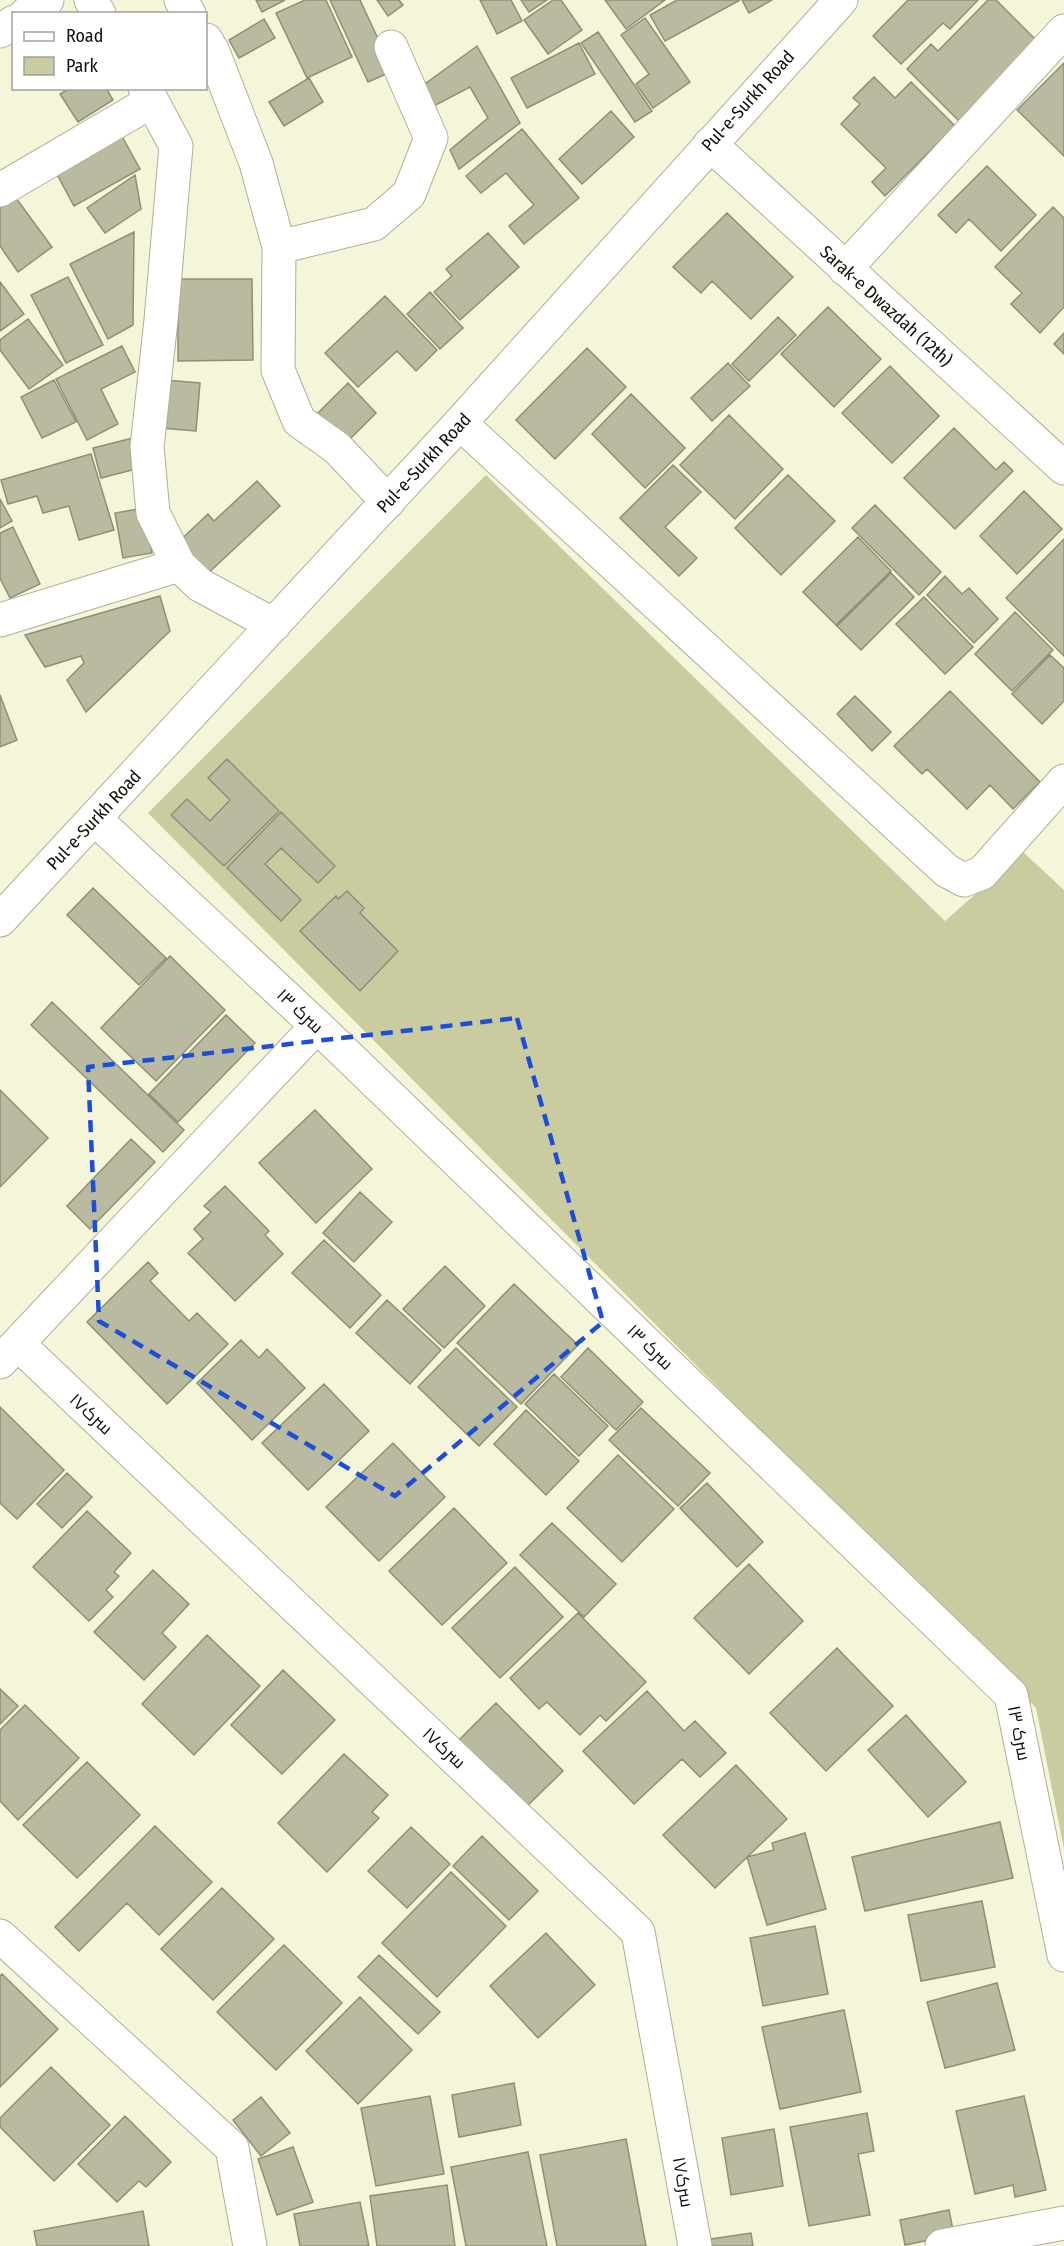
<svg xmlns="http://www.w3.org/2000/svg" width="1064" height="2246" viewBox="0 0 1064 2246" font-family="'Fira Sans Condensed',Cairo,sans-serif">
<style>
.green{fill:#cacca0}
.building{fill:#b9ba9f;stroke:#8e9076;stroke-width:1.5}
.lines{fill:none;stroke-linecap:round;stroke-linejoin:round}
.minor-casing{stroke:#afb095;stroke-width:35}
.tertiary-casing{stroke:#afb095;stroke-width:35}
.minor{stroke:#fff;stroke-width:33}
.tertiary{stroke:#fff;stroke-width:33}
.marked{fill:none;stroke:#1d4ed8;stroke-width:4.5;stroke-dasharray:12 8;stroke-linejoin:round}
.labels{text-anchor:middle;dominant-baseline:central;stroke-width:4.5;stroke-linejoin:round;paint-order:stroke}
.street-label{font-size:18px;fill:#111108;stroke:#fff}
</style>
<rect width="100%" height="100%" fill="#f4f5d9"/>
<path class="green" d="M486,475L945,921L1023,852L1064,890V1849L1036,1708L148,813Z"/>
<path class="building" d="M256,0H285L262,12Z
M305,0H326L352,57L307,78L276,13Z
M330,0H360L393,71L368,82Z
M377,0H399L403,5L388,16Z
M480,0H511L522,21L497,34Z
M521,0H547L529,12Z
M553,0H561L582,30L548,54L524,20Z
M605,0H665L626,29Z
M677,0H740L665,41L650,15Z
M742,0H772L749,13Z
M908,0H978L950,29L943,23L901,64L873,36Z
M988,0H996L1039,43L961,123L907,69L931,44L938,51Z
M645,18L690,82L653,108L636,84L649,74L621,35Z
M264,19L275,38L239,58L229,40Z
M598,32L652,111L635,122L581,43Z
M579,43L595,74L527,108L511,78Z
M477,46L520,123L459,169L450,150L488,118L470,87L428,109L418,89Z
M1064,63V156L1017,110Z
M874,77L895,98L911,82L955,126L885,196L872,182L886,168L841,124L860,104L853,98Z
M309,78L323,102L284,126L269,102Z
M66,88H106L113,100L78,122L60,94L67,90Z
M611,111L634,137L582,184L559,159Z
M522,129L579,198L524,244L509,226L534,205L506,173L481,193L466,176Z
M119,131L140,169L74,206L53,167Z
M987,166L1036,215L1001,251L969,219L956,233L938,215Z
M135,175L141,209L105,233L87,208Z
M13,194L52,247L18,272L0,246V204Z
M1053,207L1064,218V307L1040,333L1011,304L1022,293L995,267Z
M727,213L793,277L751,319L712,281L701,293L673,267Z
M134,232L133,325L108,339L70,264Z
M488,233L519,267L460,320L434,292L452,276L446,269Z
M68,277L103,345L66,363L31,295Z
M178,279H252L253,360L178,361Z
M0,282L24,314L0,331Z
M430,292L463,328L440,349L407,314Z
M385,296L437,350L416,371L397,351L358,387L325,353Z
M828,307L881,359L834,407L781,354Z
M778,317L796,335L749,381L732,364Z
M28,319L63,365L29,389L0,350V340Z
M1064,333V354L1054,344Z
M122,346L135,372L101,389L118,424L87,440L56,379Z
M587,348L626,387L555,459L516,420Z
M728,363L750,386L712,421L691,398Z
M890,366L939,416L892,463L842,413Z
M54,380L76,422L42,438L21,397Z
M165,380L200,383L196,431L161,428Z
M348,383L376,413L341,448L313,418Z
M631,394L685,448L645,488L592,434Z
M729,415L783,469L735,519L680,465Z
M954,428L996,470L1004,462L1013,471L955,529L904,478Z
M133,438L140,468L101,478L93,448Z
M91,454L114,530L79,540L69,506L43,513L37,496L8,504L1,480Z
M673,465L701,492L665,527L697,558L679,576L620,518Z
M788,475L835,521L781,575L735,528Z
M257,481L280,506L203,578L173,547L208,514L214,521Z
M1024,491L1062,529L1017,574L980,536Z
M0,499L12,521L0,528Z
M875,505L941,572L919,595L852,528Z
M144,508L152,553L123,558L115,513Z
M13,527L40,584L10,598L0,578V533Z
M858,537L891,571L836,625L803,592Z
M1064,539V656L1006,598Z
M891,573L914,597L861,650L837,626Z
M945,576L962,594L969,588L998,619L974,643L927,595Z
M160,596L170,631L86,712L67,680L84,663L81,656L45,667L25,635Z
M924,597L973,647L945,674L896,624Z
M1015,612L1053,650L1012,691L975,654Z
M1050,655L1064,668V701L1042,724L1012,694Z
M950,691L1040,782L1013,809L990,785L967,809L927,769L922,774L894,746Z
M0,695L17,740L0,747Z
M855,696L891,732L872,751L837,714Z
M227,759L279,811L224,866L171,815L187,799L210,821L230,800L208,778Z
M281,812L335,866L318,883L281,848L265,864L301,900L281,921L227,868Z
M93,888L166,958L139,985L67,915Z
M347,891L364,908L360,913L398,951L360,991L300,931L336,896L338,899Z
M170,956L225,1010L156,1081L101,1028Z
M52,1002L184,1130L163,1152L31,1025Z
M226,1015L255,1043L178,1122L149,1094Z
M0,1090L48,1138L0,1187Z
M315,1110L372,1169L316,1223L259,1163Z
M131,1139L155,1162L90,1229L67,1206Z
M225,1186L269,1231L265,1235L283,1254L235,1301L188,1253L203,1239L194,1229L211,1212L204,1206Z
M360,1192L392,1222L354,1262L323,1233Z
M324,1240L381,1295L350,1328L292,1273Z
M148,1262L158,1273L150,1281L189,1321L197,1313L228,1344L167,1404L87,1322Z
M445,1266L485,1306L444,1348L403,1309Z
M514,1284L578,1345L521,1404L457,1343Z
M387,1300L441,1350L410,1384L356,1333Z
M241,1340L259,1358L267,1349L305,1388L252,1440L197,1383Z
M456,1348L517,1407L479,1446L418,1387Z
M588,1348L643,1402L616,1430L561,1377Z
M554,1374L608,1426L579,1456L525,1404Z
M324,1384L369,1431L308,1490L262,1443Z
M0,1407L64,1470L17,1519L0,1503Z
M641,1408L710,1473L678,1506L609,1440Z
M526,1410L579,1461L546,1495L494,1444Z
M393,1443L445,1497L379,1561L326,1507Z
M618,1455L674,1509L622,1562L567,1508Z
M67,1473L92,1497L62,1528L37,1504Z
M707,1483L763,1542L737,1567L680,1508Z
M454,1508L507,1563L442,1625L389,1571Z
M87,1511L131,1553L114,1572L119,1576L106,1590L113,1597L89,1621L33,1567Z
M552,1523L616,1584L584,1617L520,1555Z
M749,1564L803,1621L749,1674L694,1618Z
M515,1567L563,1617L500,1678L452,1628Z
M153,1570L189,1604L162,1633L176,1647L144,1680L94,1632Z
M578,1613L646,1682L606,1721L600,1715L580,1735L547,1702L539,1709L510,1678Z
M207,1635L260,1686L194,1755L142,1704Z
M837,1648L893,1706L826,1771L770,1713Z
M283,1670L335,1720L282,1774L231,1725Z
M0,1689L18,1706L0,1724Z
M647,1691L684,1731L695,1721L726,1753L700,1777L682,1759L634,1804L583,1751Z
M496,1703L563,1771L524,1809L458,1741Z
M25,1705L79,1758L18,1820L0,1801V1730Z
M906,1715L966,1782L928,1817L868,1750Z
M344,1754L388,1795L372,1812L379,1818L327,1872L278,1823Z
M87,1762L140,1815L77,1878L23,1825Z
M736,1765L787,1819L715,1888L663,1835Z
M1000,1822L1013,1878L865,1911L852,1857Z
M155,1826L212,1882L159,1935L127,1903L79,1951L55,1927Z
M411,1827L450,1864L407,1908L368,1871Z
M805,1833L826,1909L767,1925L747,1857L774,1850L772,1843Z
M482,1836L538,1891L509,1920L453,1866Z
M451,1872L506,1926L437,1997L382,1943Z
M222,1888L274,1939L213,2000L161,1949Z
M982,1901L995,1967L921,1981L908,1915Z
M815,1926L828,1994L763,2006L750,1938Z
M546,1933L595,1985L538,2038L490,1986Z
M284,1945L342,2003L276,2070L217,2012Z
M379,1955L440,2012L418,2034L358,1977Z
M2,1974L58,2029L0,2087V1976Z
M997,1983L1015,2050L945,2068L927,2002Z
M360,1997L412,2050L358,2104L306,2051Z
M844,2010L861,2092L780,2109L762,2027Z
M51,2067L110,2125L54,2181L0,2127V2118Z
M514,2083L521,2125L459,2137L452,2095Z
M430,2096L444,2174L376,2186L361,2108Z
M1024,2096L1046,2190L1015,2197L1013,2185L975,2194L956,2111Z
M261,2097L290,2133L261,2156L233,2120Z
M867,2113L874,2151L858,2154L870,2215L809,2226L790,2127Z
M125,2116L171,2162L146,2187L139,2181L117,2202L78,2164Z
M774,2129L783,2186L731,2195L722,2138Z
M626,2139L646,2246H557L540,2155Z
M293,2147L313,2202L277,2215L258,2159Z
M528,2152L547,2246H466L451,2167Z
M447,2185L455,2246H377L370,2196Z
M360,2202L369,2246H300L294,2214Z
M949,2210L954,2235L905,2245L900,2220Z
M143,2211L149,2246H37L34,2231Z
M751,2233L753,2246H712L711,2239Z"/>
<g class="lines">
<g class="minor-casing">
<path id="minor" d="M91,0L99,14
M181,0L189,14
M26,14L47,0
M0,31L14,22
M206,40L213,52L256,163L279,247L278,370L299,421L337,448L388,502
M145,88L176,146L161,320L147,447L153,513L179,565L200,585L274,625
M710,144L1064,468
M0,190L152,101
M279,247L374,224L409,194L431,138L391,47
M845,269L1064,31
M460,423L947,871L964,880L982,873L1064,781
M0,620L179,565
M95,819L317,1026L1011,1695L1064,1955
M18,1344L638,1932L695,2246
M0,1362L317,1026
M0,1936L232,2148L250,2246
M942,2246L1064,2223"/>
</g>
<g class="tertiary-casing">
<path id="tertiary" d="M0,920L460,423L841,0"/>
</g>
<use href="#minor" class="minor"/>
<use href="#tertiary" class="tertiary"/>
</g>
<path class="marked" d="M517,1018L603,1322L395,1496L99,1321L88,1067Z"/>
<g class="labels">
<g class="street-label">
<text transform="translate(748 101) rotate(-48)">Pul-e-Surkh Road</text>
<text transform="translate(886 306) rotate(42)">Sarak-e Dwazdah (12th)</text>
<text transform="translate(424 463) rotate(-47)">Pul-e-Surkh Road</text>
<text transform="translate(94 820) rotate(-47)">Pul-e-Surkh Road</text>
<text transform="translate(300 1011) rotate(43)">سرک ۱۳</text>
<text transform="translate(650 1347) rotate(44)">سرک ۱۳</text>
<text transform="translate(91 1414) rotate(43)">سرک۱۷</text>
<text transform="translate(1019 1733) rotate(79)">سرک ۱۳</text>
<text transform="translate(444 1748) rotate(43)">سرک۱۷</text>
<text transform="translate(683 2182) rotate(80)">سرک۱۷</text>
</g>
</g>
<rect x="12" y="12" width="195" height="78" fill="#ffffff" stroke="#a0a09c" stroke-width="1.5"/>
<rect x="24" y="32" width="30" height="9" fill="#ffffff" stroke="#a0a09c" stroke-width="1.5"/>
<text x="66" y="42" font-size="18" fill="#111108">Road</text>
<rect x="24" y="57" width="30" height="18" fill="#cacca0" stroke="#a0a09c" stroke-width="1.5"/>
<text x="66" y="72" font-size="18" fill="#111108">Park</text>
</svg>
